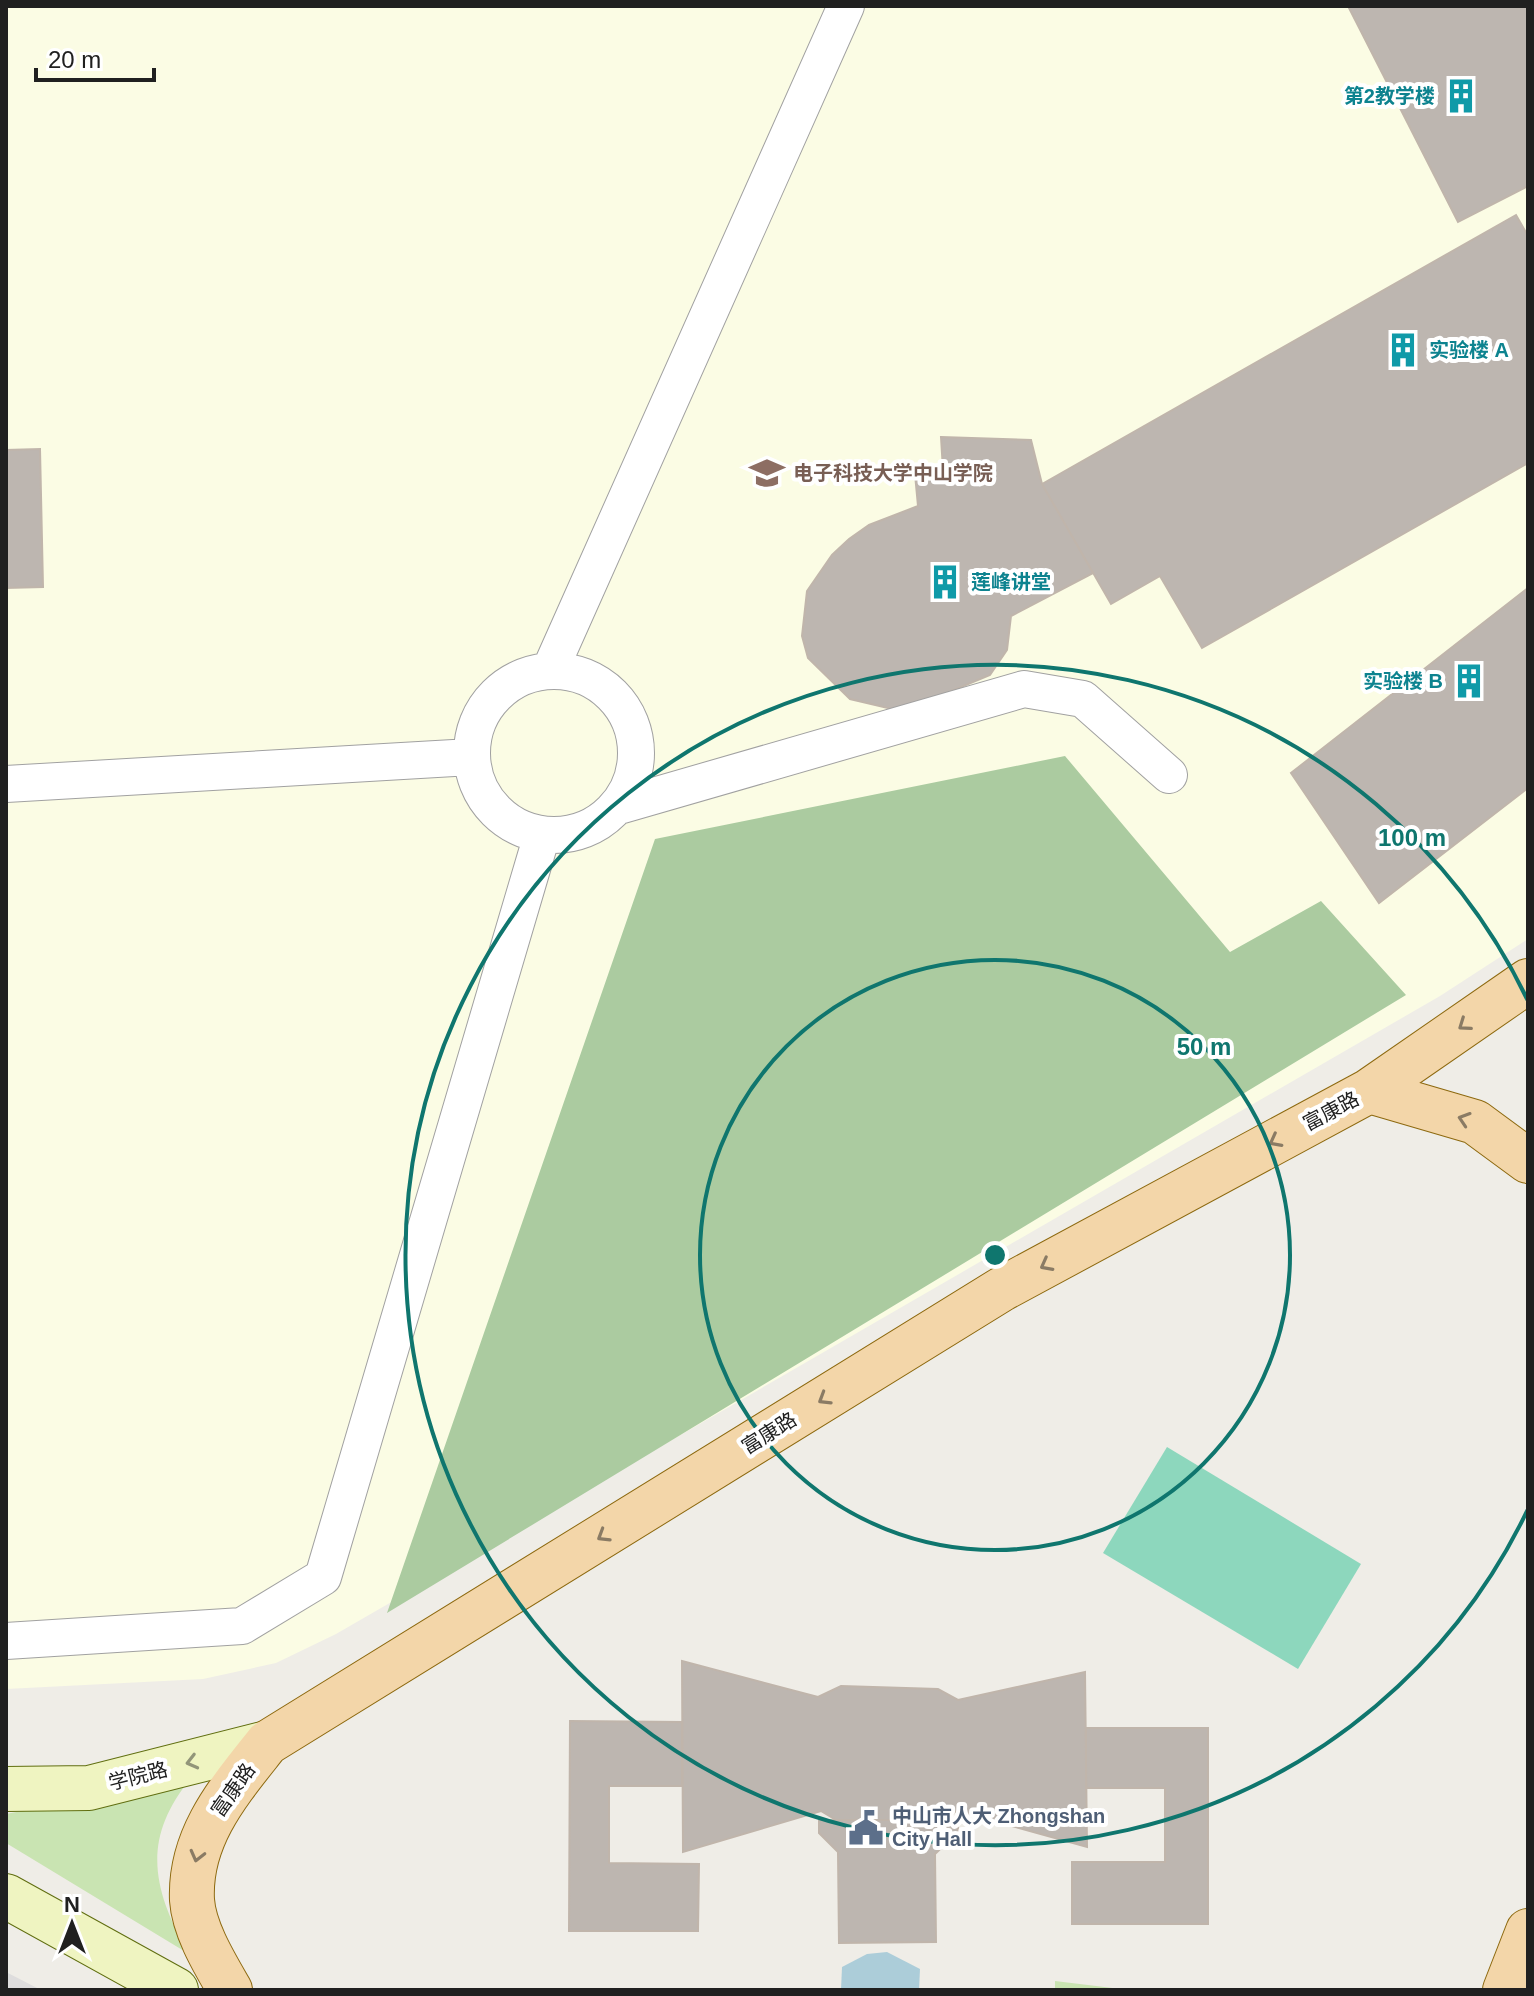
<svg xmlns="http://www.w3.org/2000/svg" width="1534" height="1996" viewBox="0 0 1534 1996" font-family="Helvetica,'Noto Sans SC',sans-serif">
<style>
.residential{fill:#dedddd}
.education{fill:#fbfce4}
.grass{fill:#c9e4b2}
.forest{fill:#abcba0}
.pitch{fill:#8dd7bd}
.water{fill:#accdd9}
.building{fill:#bdb6b0;stroke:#c0b5ab;stroke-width:2}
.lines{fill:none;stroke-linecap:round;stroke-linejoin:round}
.street-casing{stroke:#a1a1a1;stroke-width:38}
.secondary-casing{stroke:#606e10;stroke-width:46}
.primary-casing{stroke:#8d690f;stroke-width:46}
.street{stroke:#fff;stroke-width:36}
.secondary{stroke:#eff4c1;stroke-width:44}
.primary{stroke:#f3d6a9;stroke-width:44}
.oneway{stroke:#8a7b64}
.oneway2{stroke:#929579}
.ring{fill:none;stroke:#0f766e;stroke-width:4}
.labels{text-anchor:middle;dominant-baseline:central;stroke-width:8;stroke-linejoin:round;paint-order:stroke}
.culture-label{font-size:20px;font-weight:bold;fill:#0d838f;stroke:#fff;text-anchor:end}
.education-label{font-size:20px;font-weight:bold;fill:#785e54;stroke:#fff;text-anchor:start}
.street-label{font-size:20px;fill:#202020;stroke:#fff}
.service-label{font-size:20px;font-weight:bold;fill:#4e5e75;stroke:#fff;text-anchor:start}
.centre{fill:#0f766e;stroke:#fff;stroke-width:4}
.ring-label{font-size:24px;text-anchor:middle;font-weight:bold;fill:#0f766e;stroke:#fff;stroke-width:8;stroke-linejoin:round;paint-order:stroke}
</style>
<rect width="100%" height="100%" fill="#efede7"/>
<path class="residential" d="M6,1972L41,1990H6Z"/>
<path class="education" d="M6,6H1528V939L1440,996L336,1634L276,1663L203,1679L6,1689Z"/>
<path class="grass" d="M191,1778C141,1839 152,1889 189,1954L6,1843V1814Z
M1055,1981L1129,1990H1055Z"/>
<path class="forest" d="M1065,756L1230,952L1321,901L1406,995L387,1613L655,839Z"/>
<path class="pitch" d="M1167,1447L1361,1564L1298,1669L1103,1553Z"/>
<path class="water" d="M887,1952L920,1969L919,1990H841L842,1967L867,1954Z"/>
<path class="building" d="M1348,6H1528V186L1458,222Z
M1516,215L1528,236V463L1202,648L1160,576L1111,604L1042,484Z
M941,437L1031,440L1042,484L1093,573L1011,616L1007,650L990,675L949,692L892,709L850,699L808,658L802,636L807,591L832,555L849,539L869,525L918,506L915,474L943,470Z
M40,449L43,587L6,588V450Z
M1528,588V788L1379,903L1291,773Z
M682,1661L818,1697L841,1686L938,1689L958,1700L1085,1672L1087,1847L958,1811L934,1820H836L821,1811L683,1852Z
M570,1721L682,1722V1786H609V1863L699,1864L698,1931H569Z
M1086,1728H1208V1924H1072V1862H1165V1788H1086Z
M836,1820H958V1832L935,1854L936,1942L839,1943L838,1852L819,1833V1821Z"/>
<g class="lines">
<g class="street-casing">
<path id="street" d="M550,670L846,6
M472 753a82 82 0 1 1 164 0a82 82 0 1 1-164 0Z
M6,784L471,757
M619,806L1024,689L1083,699L1169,775
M6,1641L242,1626L323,1577L542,835"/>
</g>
<g class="secondary-casing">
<path id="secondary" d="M6,1789L89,1788L267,1743
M6,1896L176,1990"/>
</g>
<g class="primary-casing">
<path id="primary" d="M1369,1091L1475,1122L1528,1161
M230,1990C215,1964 194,1930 192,1900C189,1836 230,1790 267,1743L1002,1289L1369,1091L1528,981
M1505,1990L1528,1931"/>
</g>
<use href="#street" class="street"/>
<use href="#secondary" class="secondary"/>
<use href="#primary" class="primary"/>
</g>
<defs><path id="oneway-chevron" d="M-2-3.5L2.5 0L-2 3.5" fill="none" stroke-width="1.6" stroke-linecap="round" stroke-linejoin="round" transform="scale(2)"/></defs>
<g class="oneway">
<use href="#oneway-chevron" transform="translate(1464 1025) rotate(145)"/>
<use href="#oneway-chevron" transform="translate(1464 1119) rotate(-162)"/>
<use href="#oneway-chevron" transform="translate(1275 1141) rotate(152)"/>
<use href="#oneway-chevron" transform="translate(1046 1265) rotate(152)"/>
<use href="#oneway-chevron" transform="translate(824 1399) rotate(148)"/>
<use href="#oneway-chevron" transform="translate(603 1536) rotate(148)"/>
<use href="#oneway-chevron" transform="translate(197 1856) rotate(104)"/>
</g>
<use class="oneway2" href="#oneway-chevron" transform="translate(192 1762) rotate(166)"/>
<g class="ring">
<circle cx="995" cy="1255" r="295"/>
<path d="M1528 1509A590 590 0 1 1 1528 1001"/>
</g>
<defs>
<g id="building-bare" transform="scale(2.76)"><path d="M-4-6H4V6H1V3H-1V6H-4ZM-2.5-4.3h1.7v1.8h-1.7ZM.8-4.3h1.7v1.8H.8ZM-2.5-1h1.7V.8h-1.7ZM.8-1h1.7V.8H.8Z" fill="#0f9aa8" stroke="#fff" stroke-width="2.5" paint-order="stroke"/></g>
<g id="university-bare" transform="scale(2.76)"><path d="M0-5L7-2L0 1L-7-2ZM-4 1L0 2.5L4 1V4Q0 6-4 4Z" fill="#8d6e63" stroke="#fff" stroke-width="2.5" paint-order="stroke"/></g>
<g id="civic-bare" transform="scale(2.76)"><path d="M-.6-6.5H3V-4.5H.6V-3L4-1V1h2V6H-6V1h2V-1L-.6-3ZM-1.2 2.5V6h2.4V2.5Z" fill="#5c6f8a" stroke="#fff" stroke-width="2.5" paint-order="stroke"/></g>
</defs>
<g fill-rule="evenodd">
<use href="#building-bare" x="1461" y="96"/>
<use href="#building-bare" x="1403" y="350"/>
<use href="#university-bare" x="767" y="473"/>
<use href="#building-bare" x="945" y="582"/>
<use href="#building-bare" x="1469" y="681"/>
<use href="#civic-bare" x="866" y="1828"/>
</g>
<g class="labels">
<g class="culture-label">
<text x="1435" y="96">第2教学楼</text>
<text x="1429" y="350" text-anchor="start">实验楼 A</text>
<text x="971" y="582" text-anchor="start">莲峰讲堂</text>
<text x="1443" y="681">实验楼 B</text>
</g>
<g class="education-label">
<text x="793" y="473">电子科技大学中山学院</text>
</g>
<g class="street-label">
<text transform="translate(1331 1111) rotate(-28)">富康路</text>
<text transform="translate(769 1433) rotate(-32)">富康路</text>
<text transform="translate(138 1776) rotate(-14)">学院路</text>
<text transform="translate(233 1790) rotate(-55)">富康路</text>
</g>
<g class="service-label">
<text x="892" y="1816">中山市人大 Zhongshan<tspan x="892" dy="23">City Hall</tspan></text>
</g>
</g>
<circle cx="995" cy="1255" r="12" class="centre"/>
<g class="ring-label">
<text x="1412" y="846">100 m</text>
<text x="1204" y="1055">50 m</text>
</g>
<rect width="1534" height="1996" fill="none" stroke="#202020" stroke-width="16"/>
<g transform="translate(72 1924)" stroke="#ffffff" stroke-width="6" paint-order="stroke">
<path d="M0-6L14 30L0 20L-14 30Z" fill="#202020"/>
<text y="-12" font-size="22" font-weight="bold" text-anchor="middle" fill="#202020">N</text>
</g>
<path d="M36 68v12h118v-12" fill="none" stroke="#202020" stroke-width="4"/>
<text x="48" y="68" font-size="24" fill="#202020" stroke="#ffffff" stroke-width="6" paint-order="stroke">20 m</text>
</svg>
